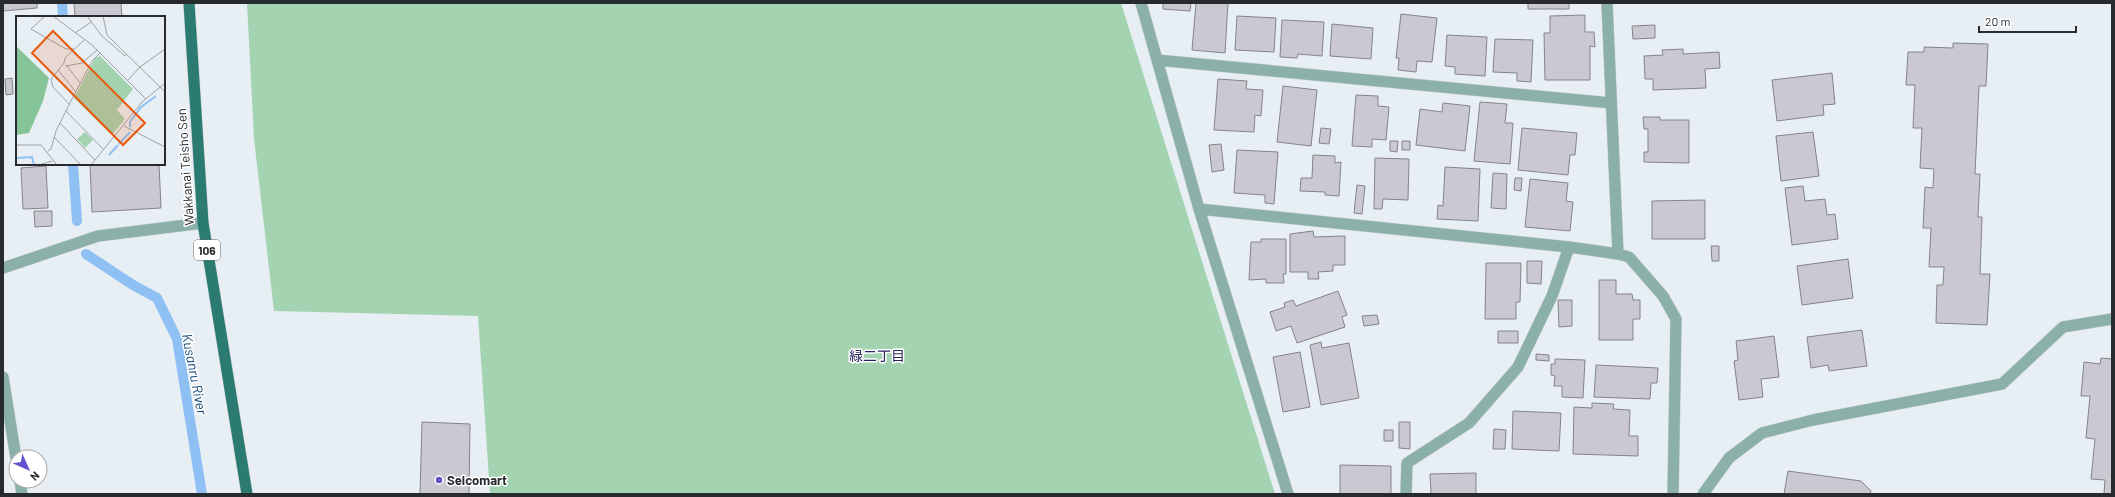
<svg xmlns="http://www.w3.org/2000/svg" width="2115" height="497" viewBox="0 0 2115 497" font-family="Barlow,'Noto Sans JP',sans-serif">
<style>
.green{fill:#a4d3b1}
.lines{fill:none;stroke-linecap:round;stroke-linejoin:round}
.stream{stroke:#8fc0f4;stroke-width:10}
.building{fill:#cac8d0;stroke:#85838a}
.service-casing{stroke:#c5ccd0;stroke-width:12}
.minor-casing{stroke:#c5ccd0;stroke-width:12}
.tertiary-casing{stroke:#c5ccd0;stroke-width:12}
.primary-casing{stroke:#c5ccd0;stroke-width:12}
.service{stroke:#8bb0a9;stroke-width:11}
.minor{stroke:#8bb0a9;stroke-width:11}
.tertiary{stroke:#8bb0a9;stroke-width:11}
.primary{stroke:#2c7b70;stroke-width:11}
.poi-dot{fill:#6153cb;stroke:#fff;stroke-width:1.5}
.labels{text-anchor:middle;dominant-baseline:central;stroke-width:3;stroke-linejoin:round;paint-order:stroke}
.shield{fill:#fff;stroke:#686b6c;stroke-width:1}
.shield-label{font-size:12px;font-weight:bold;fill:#282b2d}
.street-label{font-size:13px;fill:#282b2d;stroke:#fff}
.poi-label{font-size:13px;font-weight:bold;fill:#282b2d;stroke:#fff;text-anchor:start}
.neighbourhood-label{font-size:14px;fill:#2a245e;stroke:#fff}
.water-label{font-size:14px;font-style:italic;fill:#154878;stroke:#fff}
.inset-river{fill:none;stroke:#8fc0f4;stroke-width:2}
.inset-road{fill:none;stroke:#9ba1a4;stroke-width:1}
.view{fill:#e8590c;fill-opacity:0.15;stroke:#e8590c;stroke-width:2}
.inset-edge{fill:none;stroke:#282b2d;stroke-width:2}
</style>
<rect width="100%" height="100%" fill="#e8eff4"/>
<path class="green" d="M247,3H1121L1275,494H490L478,316L274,311L254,139Z"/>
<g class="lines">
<path class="stream" d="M62,3L63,17
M73,164L77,221
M86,254L133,285L157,298L177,339L202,494"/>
</g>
<path class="building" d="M3,3H37V8L3,11Z
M74,3H121L122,17H75Z
M1163,3H1191L1190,11L1163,9Z
M1196,3H1228L1225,53L1192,50Z
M1528,3H1569V9H1528Z
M1401,14L1437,18L1432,62L1417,61L1416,72L1398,70L1399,58H1396Z
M1585,15V32H1594L1595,47L1590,46V80H1545L1544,33H1550V16Z
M1237,16L1276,18L1274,52L1235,50Z
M1282,20L1324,22L1322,56L1298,54L1297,58L1280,57Z
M1332,24L1373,28L1371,59L1330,56Z
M1655,25V38L1633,39L1632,26Z
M1447,35L1487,37L1485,76L1455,74V67L1445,66Z
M1495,39L1533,40L1531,82L1517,81V73L1493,72Z
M1953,43L1988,44L1986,86H1979L1975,174H1980L1978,217H1982L1980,274H1990L1987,325L1936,323L1937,285H1943L1944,267H1929L1931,228H1923L1925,187L1933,188L1934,169L1920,168L1922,128H1913L1915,85H1906L1908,52H1924V47L1953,48Z
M1683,49V54L1719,52L1720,68L1705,69L1706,88L1653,90V79H1645L1644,56L1663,55L1662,50Z
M1832,73L1835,104L1823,105L1824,115L1777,121L1772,80Z
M12,78L13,94L6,95L5,79Z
M1218,79L1247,81L1246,89L1263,90L1261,116L1255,115L1254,132L1214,130Z
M1283,86L1317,90L1311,146L1277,142Z
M1356,95L1378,96V106L1389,107L1386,140L1372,139V147L1352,146Z
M1480,102L1507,104L1505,123H1513L1510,164L1474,161Z
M1443,103L1470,106L1465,151L1416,145L1420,109L1442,112Z
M1643,117H1660V120H1689V163L1644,162V152H1648V129H1644Z
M1321,128L1331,129L1329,144L1319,143Z
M1522,128L1577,133L1575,155H1570L1568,175L1518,170Z
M1813,132L1819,176L1781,181L1776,136Z
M1390,141H1398L1397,152L1390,151Z
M1402,141H1410V150H1402Z
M1221,144L1224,170L1212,172L1209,145Z
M1237,150L1278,152L1274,204L1265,203V195L1234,193Z
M1313,155L1335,156V163L1341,162L1339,196L1325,195V192L1300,191L1301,178H1312Z
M1375,158L1409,159L1408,200L1383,199L1382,209H1374Z
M90,164H159L161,208L92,212Z
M46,166L48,208L23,209L21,168Z
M1445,167L1480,169L1478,221L1437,219L1438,205L1443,206Z
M1493,173L1507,174L1506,209L1491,208Z
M1515,178H1522L1521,191L1514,190Z
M1530,179L1568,183L1566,201L1573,202L1570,231L1525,227Z
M1357,185L1365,186L1362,214L1354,213Z
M1803,186L1805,201L1825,199L1827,215L1835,214L1838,239L1792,245L1785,188Z
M1705,200V239H1652V201Z
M34,211H52V226L35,227Z
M1313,231L1314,237L1345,236V265H1333V271L1318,272L1319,279H1308V272H1290V234Z
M1261,239H1286V274H1283L1284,283H1266V279L1249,280L1251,242H1261Z
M1711,246H1719V261H1712Z
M1848,259L1853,298L1802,305L1797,266Z
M1527,261H1542L1541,284L1527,283Z
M1486,263H1521L1520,302H1516V319H1485Z
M1599,280H1616V294H1632L1633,300H1640V319H1633V340H1599Z
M1338,291L1347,315L1342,317L1345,327L1297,343L1291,326L1276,331L1270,312L1285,307L1284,303L1293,300L1296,306Z
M1558,300H1572V326L1559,327Z
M1377,315L1379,324L1364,326L1362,316Z
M1862,330L1867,366L1829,371L1828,365L1811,368L1807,337Z
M1498,331H1518V343H1498Z
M1774,336L1779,377L1761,379L1763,397L1739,400L1734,361L1738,360L1736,341Z
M1321,342L1322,348L1349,343L1359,398L1321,405L1310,345Z
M1300,352L1310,407L1283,412L1273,357Z
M1536,354L1549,355V361L1536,360Z
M2101,358L2112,359V494H2104L2105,480L2091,479L2095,439L2086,438L2090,396H2081L2084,362L2100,364Z
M1555,359L1585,360L1583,398L1562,397V386H1554L1555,376L1551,375V364H1555Z
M1596,365L1658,368L1657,383H1651L1650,399L1594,397Z
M1592,403L1614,404L1613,409L1630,410L1629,436H1638V456L1573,454L1574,407L1592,408Z
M1513,411L1561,413L1559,451L1512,449Z
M422,422L470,424L469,494H420Z
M1399,422H1410V449L1399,448Z
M1494,429L1506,430L1505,449H1493Z
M1384,430H1393V441H1384Z
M1340,465L1391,466V494H1340Z
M1788,471L1861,481L1871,491L1870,494H1784Z
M1476,473V494H1431L1430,474Z"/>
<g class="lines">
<g class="service-casing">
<path id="service" d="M3,377L16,458
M20,481L22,494"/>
</g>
<g class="minor-casing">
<path id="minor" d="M1141,3L1199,209L1288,494
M1607,3L1618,254L1629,257L1663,296L1676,319L1673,494
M1157,60L1611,103
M1199,209L1569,247L1618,254
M1406,494L1407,463L1469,423L1518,367L1552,296L1569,247
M1703,494L1729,458L1762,433L1813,420L2002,384L2063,327L2112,319"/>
</g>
<g class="tertiary-casing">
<path id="tertiary" d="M3,268L98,236L203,223"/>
</g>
<g class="primary-casing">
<path id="primary" d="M189,3L203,223L247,494"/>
</g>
<use href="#service" class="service"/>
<use href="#minor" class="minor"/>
<use href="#tertiary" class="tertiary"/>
<use href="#primary" class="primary"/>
</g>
<circle class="poi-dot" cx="439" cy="480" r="4"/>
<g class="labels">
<rect class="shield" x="194" y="240" width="26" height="20" rx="3"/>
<g class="shield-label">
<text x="207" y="250">106</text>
</g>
<g class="street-label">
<text transform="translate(185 167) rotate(-94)">Wakkanai Teisho Sen</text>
</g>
<g class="poi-label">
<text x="447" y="480">Seicomart</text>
</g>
<g class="neighbourhood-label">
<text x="877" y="355">緑二丁目</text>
</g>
<g class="water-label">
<text transform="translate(195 374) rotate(79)">Kusanru River</text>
</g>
</g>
<g transform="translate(16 16)">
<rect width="149" height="149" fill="#e8eff4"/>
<path d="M84,40L117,73L101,94L109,103L96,119L58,82L79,42ZM69,116L77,124L69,132L61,123Z" fill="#a4d3b1"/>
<path d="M0,30L33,62L27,85L13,117L0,119Z" fill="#84c497"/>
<path class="inset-river" d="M114,111V106L125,91L140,80M103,128L114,116M93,139L102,129M0,142L16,141L18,149"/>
<path class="inset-road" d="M29,0L15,13L50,33H58M37,0L76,29L130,83M71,0L86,20L109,40L111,38M87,0L91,19L149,76M59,17L75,6M50,49L64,67M50,50L66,47L81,34M42,54L60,76M111,65L124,51L149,33M53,88L37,71L35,63L48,47L49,42L68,24M50,95L87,133M44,107L79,144M108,110L149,131M38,121L65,149M0,129H25L41,149M32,135L35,133L40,115L56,83L76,45L84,37M23,149L36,145M75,149L126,86L149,67"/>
<path class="view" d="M37,15L129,107L107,129L16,37Z"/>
<rect width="149" height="149" class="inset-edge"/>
</g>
<rect width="2115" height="497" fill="none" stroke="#282b2d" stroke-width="8"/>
<g transform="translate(28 469) rotate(135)"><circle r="19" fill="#ffffff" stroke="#a9aaab"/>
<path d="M0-3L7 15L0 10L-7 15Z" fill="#6153cb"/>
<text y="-6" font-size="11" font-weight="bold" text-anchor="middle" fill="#282b2d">N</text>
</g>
<path d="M1979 26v6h97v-6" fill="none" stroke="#282b2d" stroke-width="2"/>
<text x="1985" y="26" font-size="12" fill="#282b2d" stroke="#ffffff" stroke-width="3" paint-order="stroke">20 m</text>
</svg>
